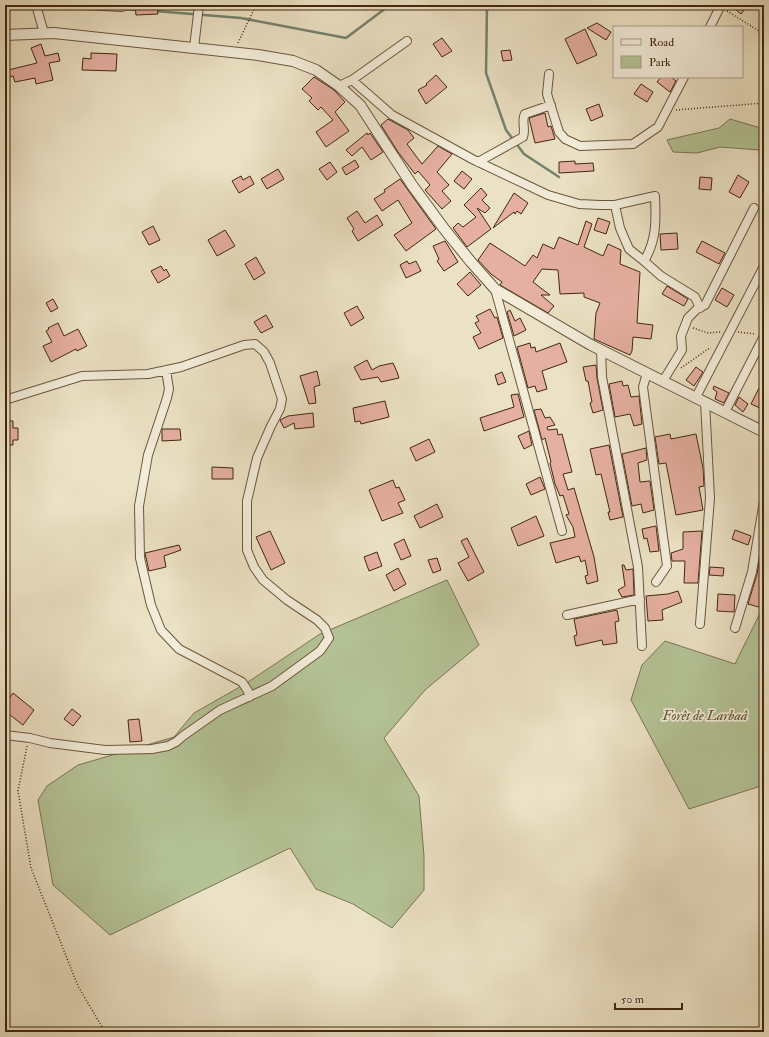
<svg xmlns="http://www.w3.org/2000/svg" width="769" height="1037" viewBox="0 0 769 1037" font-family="'IM FELL Double Pica',serif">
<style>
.green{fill:#b4c396;stroke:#7a7651}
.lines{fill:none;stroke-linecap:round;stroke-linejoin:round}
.stream{stroke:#75826f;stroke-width:2.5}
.building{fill:#e5afa1;stroke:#41280c}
.minor-casing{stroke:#6c563a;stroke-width:10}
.tertiary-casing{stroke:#6c563a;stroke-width:12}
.path{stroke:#41280c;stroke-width:1.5;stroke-dasharray:1 2;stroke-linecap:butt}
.minor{stroke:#f2ecd9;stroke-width:8}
.tertiary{stroke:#f2ecd9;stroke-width:10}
.labels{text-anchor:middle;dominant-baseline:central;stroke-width:3.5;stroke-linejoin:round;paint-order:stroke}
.park-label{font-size:14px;font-style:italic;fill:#5e4f2e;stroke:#f2ecd9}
</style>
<rect width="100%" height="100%" fill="#ebe1c4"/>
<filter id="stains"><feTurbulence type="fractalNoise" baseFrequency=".005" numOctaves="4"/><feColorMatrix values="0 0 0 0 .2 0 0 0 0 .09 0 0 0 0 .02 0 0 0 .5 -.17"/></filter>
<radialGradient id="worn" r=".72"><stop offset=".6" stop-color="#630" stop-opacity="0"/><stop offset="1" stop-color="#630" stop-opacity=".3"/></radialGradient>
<path class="green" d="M730,119L764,129V154L760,150L720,147L697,153L673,152L667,140L719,128Z
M447,580L479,645L425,690L384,738L419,796L424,856V890L392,928L353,904L316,889L290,848L110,935L53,885L38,800L47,786L78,765L174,737L194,713L245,684L320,634Z
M764,605V785L689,809L631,700L642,665L665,641L735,664Z"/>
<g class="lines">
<path class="stream" d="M487,5L486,73L506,130L524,154L559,177
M5,9H88
M123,9L138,10
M155,11L241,18L346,38L390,5"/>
</g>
<path class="building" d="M135,5H157L158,14L136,15Z
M730,5H748L741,14Z
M597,23L611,32L606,40L587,28Z
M585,29L597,55L577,64L565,39Z
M442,38L452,51L442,57L433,44Z
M41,44L45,56L58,53L60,61L49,63L53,80L36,84L35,78L15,82L13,76L9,77L8,70L37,63L31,48Z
M510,50L512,60L503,61L501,51Z
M91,53L117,54L116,71L82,70L83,58L91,59Z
M436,75L447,87L426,104L418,90L427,85L426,84Z
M314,77L334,90L345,102L335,112L349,131L326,147L316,132L333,120L321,107L318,110L309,101L312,98L302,89Z
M661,77H671L676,81L670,92L657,82Z
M641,84L653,92L647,102L634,94Z
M599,104L603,116L591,121L586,109Z
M545,113L548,127L551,126L555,139L535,143L529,118Z
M388,119L408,130L414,138L407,144L422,164L438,146L452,154L437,172L449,185L442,191L451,201L442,209L425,190L430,185L418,171L415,174L398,152L381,125Z
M367,133L368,135L370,133L383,152L371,160L362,147L352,156L346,150Z
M355,160L359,167L346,175L342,168Z
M575,161V164L593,163L594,171L559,173V162Z
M330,162L337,172L327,180L319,169Z
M278,169L284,179L267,189L261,179Z
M462,171L472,179L464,189L454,181Z
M738,175L749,182L740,198L729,192Z
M241,176L243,180L250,176L254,184L239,193L232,181Z
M700,177L712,178L711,190L699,189Z
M400,179L436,229L406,251L394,235L412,223L398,200L382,211L374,199L385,192L384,190Z
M481,188L487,195L482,200L490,208L485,213L477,208L491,229L467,247L453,228L458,223L463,227L476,217L464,205Z
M514,193L528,203L521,214L517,211L515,214L514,212L493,228Z
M357,211L365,223L377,215L383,225L358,241L352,231L354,229L347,218Z
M598,218L610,222L606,234L594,230Z
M586,221L592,224L584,247L603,256L608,244L621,250L620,264L640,272L637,323L653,325L651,339L633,337L632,351L630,355L594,339L596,313L600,303L584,297V293L560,294L558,270L542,269L533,282L550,295H541L554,306L548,313L500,285L502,282L491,274L478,260L490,243L525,266L533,255L537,258L543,244L554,249L559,237L578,245Z
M153,226L160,240L149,245L142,232Z
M225,230L235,246L217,256L208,240Z
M677,233L678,249L661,250L660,234Z
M445,241L458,262L444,271L437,261L439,259L433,246Z
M702,241L725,253L719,264L696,252Z
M256,257L265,273L254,280L245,264Z
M407,261L409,264L416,261L421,271L406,278L400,265Z
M161,266L164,271L166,269L170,276L158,283L151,271Z
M470,272L481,285L468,296L457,284Z
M667,286L688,299L684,306L662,294Z
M722,288L734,295L727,307L715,300Z
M53,299L58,308L51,312L46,303Z
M357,306L364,318L351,326L344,313Z
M490,309L495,318L497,317L503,338L479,349L473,337L481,333L475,323L479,321L476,316Z
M510,310L515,321L520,318L526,330L514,336L507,312Z
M266,315L273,327L261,333L254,322Z
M58,323L64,336L78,329L87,346L77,351L76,349L51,362L43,346L52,342L46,331L49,329L48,328Z
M530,343L531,348L535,347L536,352L560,343L567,362L542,371L547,389L537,392L535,386L528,388L517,347Z
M367,360L372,370L379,366L393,363L397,372L399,378L381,382L378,377L361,380L354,367Z
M596,365L597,378L603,410L593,413L590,403L592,402L588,381H586L583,367Z
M696,367L703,372L694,386L686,380Z
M317,371L320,385L314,387L316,403L309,404L300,376Z
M502,372L506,382L498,385L495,375Z
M622,381L623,386L628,385L631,397L639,396L642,424L634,426L630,414L615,417L609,384Z
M714,386L729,393L724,403L715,399L717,392L713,389Z
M759,388L764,391V405L762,409L751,404Z
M518,394L524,417L484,431L480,418L514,407L511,395Z
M739,397L748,404L743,412L735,405Z
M385,401L389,417L361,424L360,421L355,422L353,408Z
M541,409L545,418L550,417L555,425L547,427L548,430L557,429L558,435L562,434L572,472L563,474L568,490L574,488L594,557L598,581L587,584L585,576L588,575L585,560L581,562L579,556L556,563L550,543L575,537L573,527L566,515L569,514L563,495L560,496L555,484L550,463L551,462L545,438L542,440L534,410Z
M313,413L314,427L295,429L294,423L284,428L280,420L288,416Z
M5,421H13V428H18V440H13V445H5Z
M162,429H180L181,440L162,441Z
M529,431L532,445L524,449L518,436Z
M670,434L671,439L696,434L703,468L704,486L699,487L703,510L676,515L666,463L659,464L655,437Z
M429,439L435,452L416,461L410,448Z
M609,445L623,517L610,520L608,512H610L601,474L596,475L590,449Z
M646,448L647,460L638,463L640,482L650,481L654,510L643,513L641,504L632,506L622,454Z
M212,467L233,468V479H212Z
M540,477L545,489L531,495L526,484Z
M393,480L396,488L399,487L405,500L398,503L403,513L382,521L369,490Z
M437,504L443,517L420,528L414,516Z
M536,516L544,536L518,546L511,528Z
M656,526L659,551L650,552L647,538L644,539L642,529Z
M735,530L751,536L748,545L732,539Z
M270,531L285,563L271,570L256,537Z
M702,531L698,583H684L685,561H672L671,553L683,549V532Z
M467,538L484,572L468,581L458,563L469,557L461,541Z
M404,539L411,556L401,560L394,544Z
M179,545L181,550L164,556L166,567L149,571L145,553Z
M761,550L764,551V600L762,608L748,604L757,574Z
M377,552L382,566L369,571L364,557Z
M437,558L441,570L433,573L428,560Z
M622,565H624L626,570L633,569L634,595L622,597L618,590L625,586Z
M710,567L724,568L723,576L709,575Z
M398,568L406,584L394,591L386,575Z
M678,591L682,602L662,610L663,620L648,621L646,596L668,594Z
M718,594L735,595L734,612L717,611Z
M617,610L619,621L615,622L617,643L603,645L602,640L576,646L574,636L577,635L574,619Z
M13,693L34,710L23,725L5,711V704Z
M72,709L81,716L73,726L64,719Z
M139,719L142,741L130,742L128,720Z"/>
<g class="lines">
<g class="minor-casing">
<path id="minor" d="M36,5L44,33
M84,5L122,7L124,5
M710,27L721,5
M194,48L199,5
M549,74L547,94L559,132L565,139L580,146L633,144L658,127L684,77
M352,80L407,41
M339,86L352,80L392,115L474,160L548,195L579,204L600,205H615L655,196C656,219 657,240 644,261L661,276L695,297L700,308
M478,162L523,137C526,130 521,120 525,114L551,105
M615,205L620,228L629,249L644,261
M495,289L562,531
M601,350L602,377L638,567L642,646
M166,370L169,389L167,398L148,455L139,506L140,558L151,605L161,630L179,649L242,682L248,691L249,697
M647,373L643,387L667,566L656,582
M663,381L682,350L681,336L688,318L697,309L705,305L754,208
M696,397L764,266
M5,400L82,376L148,374L181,367L244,345L255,344L264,352L270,363L282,399L280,409L271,426L257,458L247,501V550L254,567L263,580L287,600L317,620L325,628L329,638L320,651L272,686L220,710L183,736L176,742L168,746L152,749L105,750L50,743L30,738L5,735
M725,412L764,336
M567,615L640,599
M700,624L710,498L705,402
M735,628L752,572L764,501"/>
</g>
<g class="tertiary-casing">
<path id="tertiary" d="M5,35L54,33L258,55L293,61L316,70L339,86L360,105L412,185L445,230L471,262L495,289L591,345L764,432"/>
</g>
<path class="path" d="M727,11L764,34
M238,43L256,5
M676,110L764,103
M693,328L708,333L721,332
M738,332L756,334
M681,368L708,349L711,348
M27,746L18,791L31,868L78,986L105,1032"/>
<use href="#minor" class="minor"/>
<use href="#tertiary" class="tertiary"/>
</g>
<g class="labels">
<g class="park-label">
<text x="705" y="715">Forêt de Larbaâ</text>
</g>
</g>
<rect width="769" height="1037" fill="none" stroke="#ebe1c4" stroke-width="20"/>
<rect x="6" y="6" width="757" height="1025" fill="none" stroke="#41280c" stroke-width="2"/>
<rect x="10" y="10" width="749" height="1017" fill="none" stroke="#41280c"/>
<rect x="613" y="26" width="130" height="52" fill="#f2ecd9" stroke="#ab9e87"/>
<rect x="621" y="39" width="20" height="6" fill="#f2ecd9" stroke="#ab9e87"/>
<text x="649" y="46" font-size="12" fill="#41280c">Road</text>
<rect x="621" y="56" width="20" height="12" fill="#b4c396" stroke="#ab9e87"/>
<text x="649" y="66" font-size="12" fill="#41280c">Park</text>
<path d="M615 1003v6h67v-6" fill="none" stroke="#41280c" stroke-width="2"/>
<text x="621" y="1003" font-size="12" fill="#41280c" stroke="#f2ecd9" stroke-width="3" paint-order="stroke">50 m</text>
<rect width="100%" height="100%" filter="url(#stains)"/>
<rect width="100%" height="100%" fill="url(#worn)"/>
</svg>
